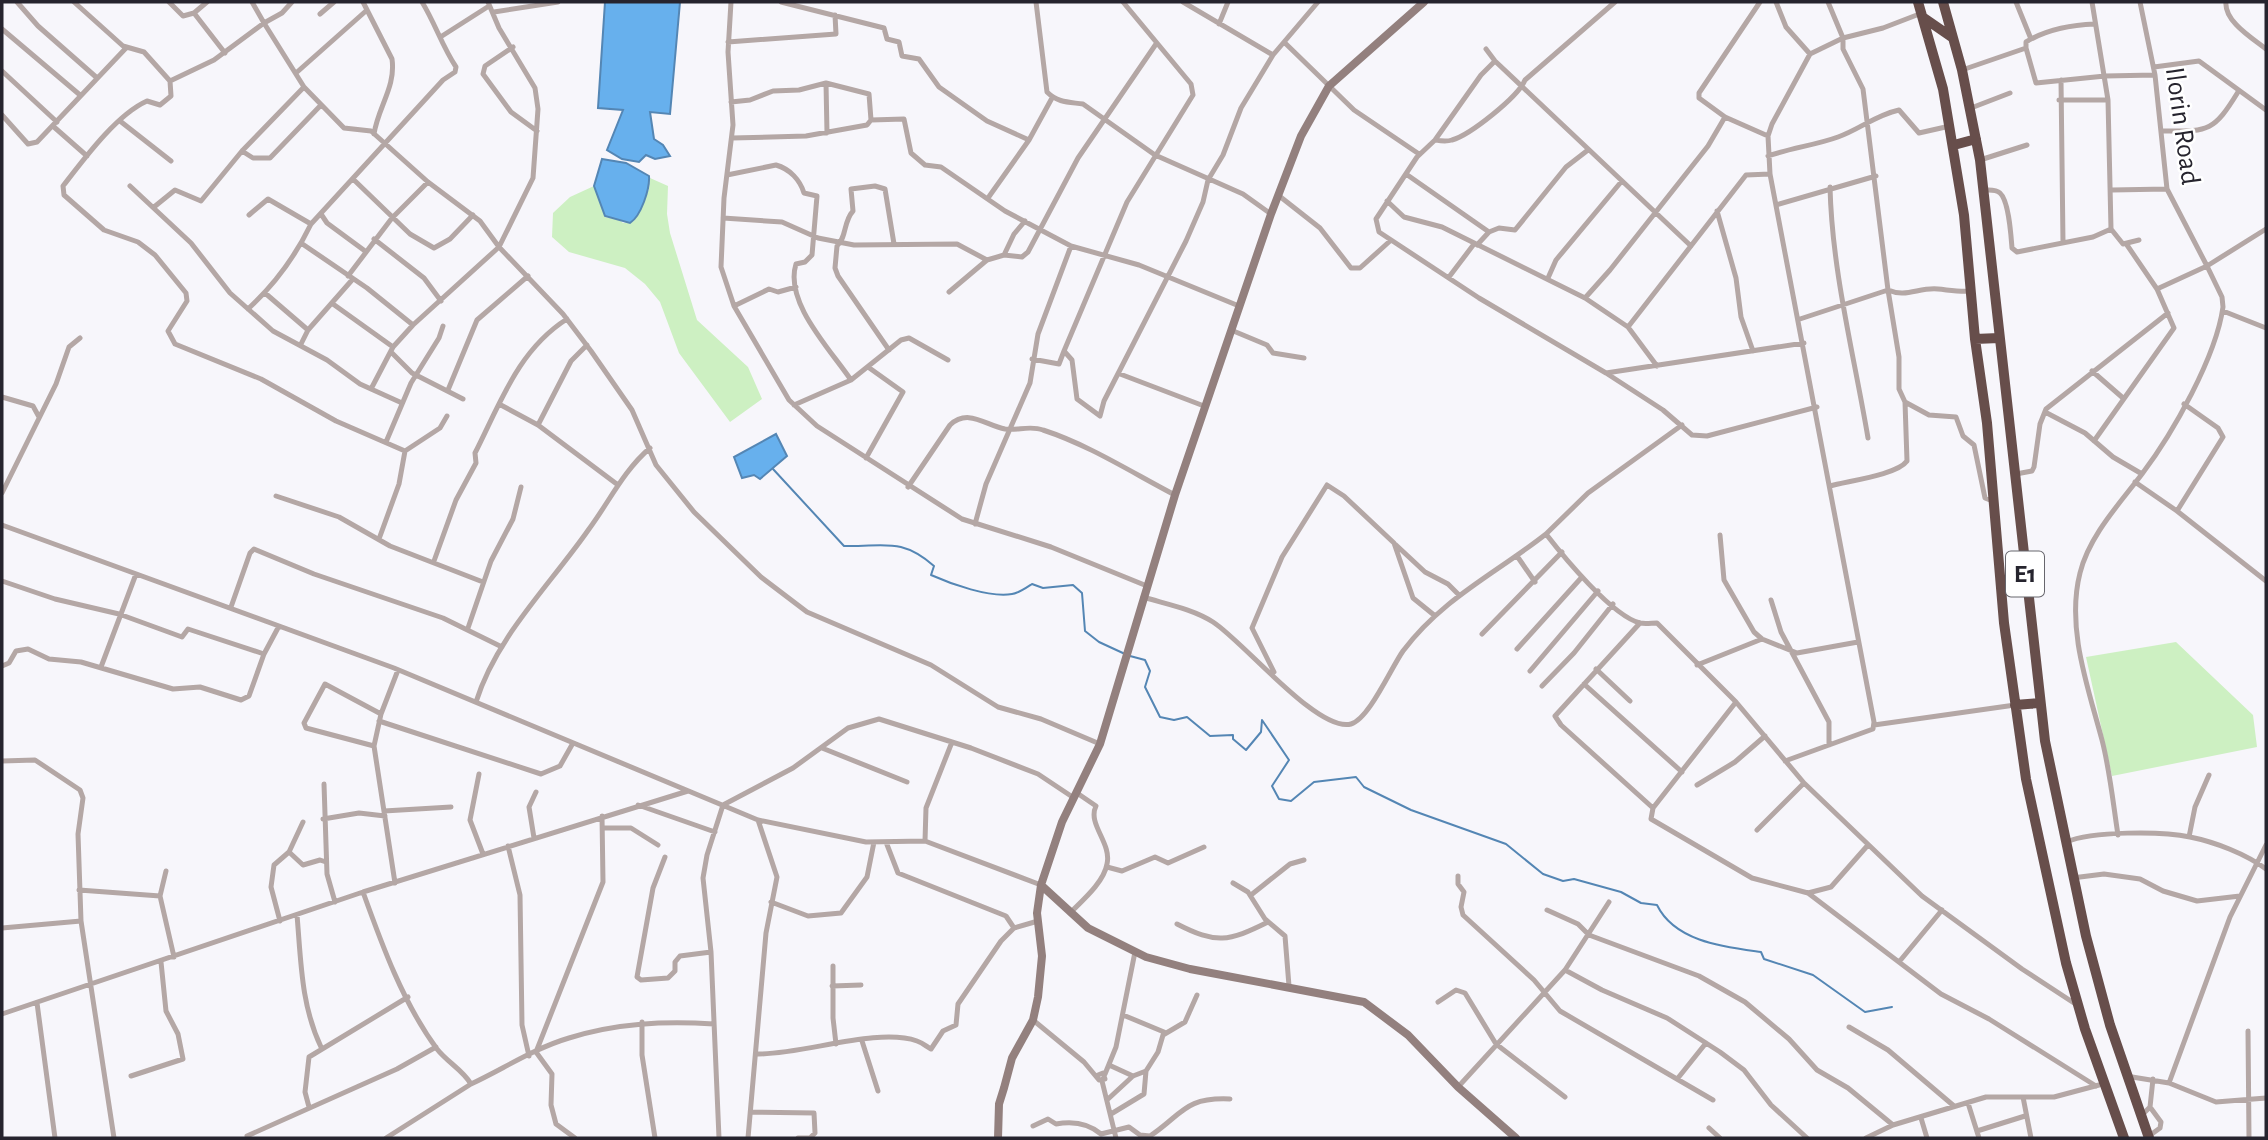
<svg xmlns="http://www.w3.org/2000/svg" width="2268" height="1140" viewBox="0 0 2268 1140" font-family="'Alegreya Sans',sans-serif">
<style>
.green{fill:#cdf0c2}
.water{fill:#67b0ed;stroke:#5486b4;stroke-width:2}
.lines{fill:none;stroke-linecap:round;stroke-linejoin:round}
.stream{stroke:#5486b4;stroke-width:2}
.street{stroke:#b4a7a5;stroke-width:5}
.secondary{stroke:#93807e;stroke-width:8}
.highway{stroke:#674e4b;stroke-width:10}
.labels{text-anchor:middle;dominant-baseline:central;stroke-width:5;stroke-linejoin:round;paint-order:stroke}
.shield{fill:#fff;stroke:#67666d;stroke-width:2}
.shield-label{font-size:26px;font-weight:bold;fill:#26242e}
.street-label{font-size:28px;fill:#26242e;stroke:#fff}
</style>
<rect width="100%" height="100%" fill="#f7f6fb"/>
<path class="green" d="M650,178L668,186L667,214L670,233L697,320L748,367L762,399L730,422L679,353L660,302L645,284L625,268L569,252L552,237L553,213L570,197L594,186L605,217L620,220L623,223L634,221L649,189Z
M2176,642L2253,715L2257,747L2112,776L2086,657Z"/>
<path class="water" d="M605,2H680L670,114L650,112L654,139L663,145L670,156L655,159L646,155L639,162L622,159L607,150L623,110L598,108Z
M602,159L626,163L649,176C650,189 641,216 630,223L605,216L594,186Z
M776,434L787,456L760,479L754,475L742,478L734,457Z"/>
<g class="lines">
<path class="stream" d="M773,469L844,546C884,547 901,537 934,566L931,575C951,584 990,598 1012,594C1019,593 1026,588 1032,584L1043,588L1073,585L1082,593L1085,631L1099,642L1125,654
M1130,656L1145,660L1150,671L1145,687L1160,717L1174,720L1187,717L1210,736L1233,735V739L1246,750L1261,732L1262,720L1289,760L1272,786L1279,799L1291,801L1314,782L1356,777L1364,787L1411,810L1506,844L1543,874L1563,881L1574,879L1621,892L1641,903L1657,905C1675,942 1725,947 1761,952L1764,959L1813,975L1865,1012L1892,1007"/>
<path class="street" d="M17,2L38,26L96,77
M74,2L123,46L144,52L170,81L214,60L264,23L304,87L344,128L371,131L428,182L480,221L499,247L563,314L591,351L632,410L656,465L694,512L761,577L807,612L931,665L998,707L1041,719L1100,744
M169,2L183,16L194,13L207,2
M252,2L264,23L282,13L292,2
M363,2L392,59C396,87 378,107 374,134
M731,2L728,52L733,125L724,198L721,267L734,306L789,400L817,426L962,519L1051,547L1147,586
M781,2L884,28L887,39L899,42L902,56L919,59L939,87L987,121L1029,140
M1036,2L1047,92C1058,103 1069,102 1083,104L1155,155L1243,194L1271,214
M1183,2L1273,55
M1760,2L1699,93V98L1725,117L1768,136
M1776,2L1786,27L1810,54
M1828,2L1843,38V49L1863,89L1888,290L1899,357V389L1905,402L1907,461C1897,475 1847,481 1830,486
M2016,2L2031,39
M2092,2L2108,100L2111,229L2123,244L2139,240
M2226,2C2224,21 2252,38 2266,49
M494,12L558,2
M194,13L225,53
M320,14L334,2
M1219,24L1228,2
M2,29L80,95
M442,36L489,6
M728,42L836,34L835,15
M1285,43L1354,110L1419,154
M513,47L485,66L483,74L511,112L537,131
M2026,48L2036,83L2105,76L2155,75
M1486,49L1495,61L1691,246
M1495,61L1481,75L1435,140L1417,157L1376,219L1379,232L1479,298L1606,373L1663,410L1692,435L1707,436L1817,407
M2154,67L2199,61L2266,110
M1962,70L2026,48V42C2047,29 2070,25 2095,24
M2,71L57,122
M296,73L367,10
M2061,80L2063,243
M170,81L171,96L160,105L147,101C116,115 84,159 63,186L64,195L104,230L138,242L155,255L186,293L187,301L168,331L175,344L261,379L336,421L405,451
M826,83L827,133
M2059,100H2108
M731,102L750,100L773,91L799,90L826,83L869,94L871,120L867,125L806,136L732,138
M1971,108L2010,93
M2,115L28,144L37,142L126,48
M871,120L904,119L911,153L925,165L941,167L1005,211L1071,246L1139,265L1239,306
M120,121L171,161
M54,127L87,156
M2162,131C2208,131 2213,133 2238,92
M1435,140C1441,141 1446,142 1452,140C1470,135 1518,97 1525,80L1615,2
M242,151L253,158H270L321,105
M1768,156C1791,148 1816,145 1838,137C1860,129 1876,115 1899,110L1919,133L1950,126
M1980,160L2027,145
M1406,174L1489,232L1499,228L1515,230L1566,167L1588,150
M727,175L776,165C790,169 800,180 804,193L817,196L812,255L805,262L796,264C784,302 830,349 851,380
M353,179L410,234L434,248L450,239L473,215
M130,186L191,243L230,293L273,331L327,360L360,384L402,403
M1830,187C1832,271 1854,355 1868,438
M1984,190C1989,190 1996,189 2000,193C2009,201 2011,236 2012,248L2017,252L2093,237L2111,229
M2112,190L2167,189
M1278,195L1320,228L1351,268H1360L1390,241
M988,198L1029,140L1052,98
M1387,201L1404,217L1442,227L1585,298L1628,327L1657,366
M1776,205L1876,176
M154,207L175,190L201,201L242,151L304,87
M1717,211L1736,278L1741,317L1753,351
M321,214L327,223L365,251
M249,215L268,199L311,224
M723,218L782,222L818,238L854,245L957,244L987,260
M374,239L424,278L441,301
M301,243L367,288L413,325
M1477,245L1489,232
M1004,255L1022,257L1028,252L1078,158L1156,44
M348,276L392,218L428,182
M1449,277L1474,244
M1548,278L1556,260L1621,182
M2157,289L2207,266L2266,229
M949,292L987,260L1004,255L1014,234L1025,221
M265,293L308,330
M1585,298L1610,270L1708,146L1725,117
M333,304L393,347
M734,306L769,289L778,292L796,287
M248,309C273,286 296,255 311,224L443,80L455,72L456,67C442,46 435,23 422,2
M2223,311L2266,328
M1800,319L1888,290C1906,298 1919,287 1938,289C1949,290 1959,292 1971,291
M1628,327L1746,175L1770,174
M1231,330L1267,345L1273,353L1304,358
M301,344L308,330L352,280
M889,350L838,276L835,268L837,246C847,237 843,222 853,211L851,189L875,186L885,189L894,244
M391,352L412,373L463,399
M1032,359L1059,364L1064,351
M2092,371L2123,398
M1606,373L1804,343
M1120,374L1204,406
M371,389L393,347L413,325L499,247L533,178L538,109L535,88L499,28L488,2
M448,390L477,320L528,276
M2,397L33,406L39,417
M1905,402L1929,415L1956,417L1963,436L1974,445L1985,498L1995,502
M499,404L538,425L618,485
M794,405L851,380L901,340L909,338L948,360
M2045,412L2085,433L2113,457L2142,474
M1100,416L1077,399L1072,360L1064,351L1127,202L1193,95L1191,84L1123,2
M1100,416L1104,401L1186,241L1203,202L1208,180L1223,155L1241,108L1273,55L1318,2
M538,425L571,361L587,345
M2094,441L2174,328L2157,289L2127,245
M386,442L411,383L439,338L443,326
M866,458L903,392L868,367
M2016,474L2032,471L2034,467L2040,424L2046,409L2168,313
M2135,482L2177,511L2266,581
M908,487L950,425C968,408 985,425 1005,429C1017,431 1030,425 1043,430C1089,445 1131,472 1175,495
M2,493L56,384L69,347L80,338
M276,496L339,517L390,546L483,582
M2177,511L2223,437L2218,428L2184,404
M975,524L986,484L1030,383L1038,334L1071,246
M2,525L394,668L758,820L866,842L925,841L1041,885
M1546,534L1588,493L1682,425
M1720,535L1724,580L1754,632L1762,639L1797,653L1858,642
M379,539L399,484L405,451L440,428L447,416
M1396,545L1425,572L1448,584L1459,595
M1517,556L1535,582
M434,561L456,500L476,463L475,453C500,404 518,350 567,319
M2,581L55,599L119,614L182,637L188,629L264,654
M1143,597C1166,604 1193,609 1213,622C1243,641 1318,733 1351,724C1369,719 1391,668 1403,651C1443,598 1495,574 1546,534C1563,556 1612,616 1640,623C1645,624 1652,623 1657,623L1736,702L1804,783L1922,896L2022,969L2077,1005
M1771,600L1781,632L1829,722V745
M231,607L250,553L254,549L314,574L443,618L502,647
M1640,623L1555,716L1561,725L1653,808
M468,628L491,561L513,519L521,487
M1482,634L1562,552
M1517,649L1582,577
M1697,665L1762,639
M2,666L9,663L16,651L28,649L49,659L81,662L173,689L200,687L241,700L249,696L264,654L279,626
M101,667L136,574
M1596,669L1630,701
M1530,671L1598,591
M1274,672L1252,628L1282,557L1327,485L1344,496L1394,543L1413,598L1434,615
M1584,684L1682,772
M1542,686L1574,653L1613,604
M476,702C496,637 550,585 589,529C609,502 624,470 650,448
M1736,702L1653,808L1651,819L1752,878L1808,893L1831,887L1868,845
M379,721L541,774L560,766L573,743
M1874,725L2015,705
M374,746L306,728L304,723L325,684L381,714
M822,748L907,782
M2,761L35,760L80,790L83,798L78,834L81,921L114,1138
M1785,761L1873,729L1874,722L1770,174L1768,136L1772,124L1810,54L1843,38L1883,28L1922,13
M479,774L470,820L483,854
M324,784L327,874L335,902
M1697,785L1735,762L1765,736
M638,805L715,832
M384,811L451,807
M323,819L359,813L385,816
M603,828H631L658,845
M1757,830L1804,783
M2118,835C2113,803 2110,771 2102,740C2088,687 2066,628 2080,573C2089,536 2120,503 2142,474C2173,433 2216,357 2223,307L2222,297L2207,266L2167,189L2155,75L2140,2
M2189,837L2195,807L2209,775
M534,838L529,807L536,792
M925,841L926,808L952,742
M886,842L898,873L1006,916L1014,928
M2066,842C2092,831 2162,831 2190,837C2215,842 2246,854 2266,869
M508,846L520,895L522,1025L529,1056
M289,852L303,865L320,860L326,862
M665,857L653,888L637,977L641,980L668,978L675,971V962L680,956L711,952
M1107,867L1122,871L1155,857L1168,863L1204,847
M166,871L160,896L174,957
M1458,876V884L1464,892L1461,907L1463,915L1534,980L1560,1011L1713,1100
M2072,878L2104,874L2140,879L2163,891L2197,901L2240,896
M395,883L374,746L381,714L398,670
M1233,883L1248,892L1265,919L1285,936L1289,986
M79,890L160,896
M363,892C382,945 403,1003 437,1049C447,1062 463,1070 471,1084L386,1138
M1808,893L1941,994L1989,1019L2096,1086
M1251,895L1290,864L1304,860
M771,902L808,916L841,913L867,877L874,842
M1547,910L1578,924L1589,935L1699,976L1745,1002L1789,1039L1817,1070L1848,1088L1893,1125
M1070,913C1083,900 1104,882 1107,864C1112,843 1087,824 1096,806L1077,793
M297,915C301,961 301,1005 321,1047
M280,921L271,887L274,865L289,852L303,822
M1177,924C1216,944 1228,942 1268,922
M2,928L81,921
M1899,962L1942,910
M833,966V1018L836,1044
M1565,970L1602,990L1667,1018L1720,1052L1744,1070L1771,1105L1807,1138
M832,986L861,985
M1438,1002L1456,990L1465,993L1496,1044L1565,1097
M37,1003L55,1138
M2,1014L363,892L688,791
M1123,1015L1164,1032
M1033,1020L1084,1062L1099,1080L1105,1079L1103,1073L1098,1075
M642,1022V1055L655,1138
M1849,1027L1888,1050L1954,1106
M2248,1031L2249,1138
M862,1041L878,1091
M757,1054C802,1055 877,1027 917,1041C923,1043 927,1047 931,1049L943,1031L956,1025L958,1004L1001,941L1014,928L1038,921
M1109,1065L1133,1076
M1105,1074L1116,1047L1135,952
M131,1076L183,1059L178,1034L166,1011L161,962
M2126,1076L2169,1083L2216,1102L2266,1098
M1678,1078L1706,1043
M1102,1081L1116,1138
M2169,1083L2230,917L2266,845
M471,1084C503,1069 535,1048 569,1038C617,1023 664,1021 714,1024
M1458,1087L1565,970L1609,902
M2023,1097L2031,1138
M1107,1100L1133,1076L1146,1071L1158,1052L1163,1035L1185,1022L1197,995
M1968,1103L1979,1138
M309,1107L305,1092L309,1057L408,997
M751,1112L814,1113L815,1133L810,1138H798
M1111,1114L1144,1094L1146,1071
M2141,1116L2150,1107L2153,1079
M1921,1118L1927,1138
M1033,1126L1048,1119L1056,1124C1072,1121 1088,1123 1101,1134L1129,1127L1140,1135L1150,1136C1183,1114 1184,1097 1230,1099
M1709,1128L1720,1138
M1977,1131L2025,1116
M247,1136L397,1069L436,1047
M2149,1136L2160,1128L2161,1122L2150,1107
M575,1138L556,1124L551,1105L552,1074L536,1052L603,882L602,816
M719,1138L711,952L703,878L707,855L723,805L793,768L848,728L879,719L971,748L1038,774L1074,798
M748,1138L766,933L777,877L758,820
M1866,1138L1893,1125L1986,1097H2054L2099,1085"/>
<path class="secondary" d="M1041,885L1088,928L1146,957L1190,969L1364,1002L1408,1035L1458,1087L1516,1138
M998,1138L999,1104L1004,1088L1012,1058L1033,1020L1038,997L1042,956L1037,913L1041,885L1062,822L1100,744L1175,495L1271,214L1301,136L1329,86L1424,2"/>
<path class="highway" d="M1918,2L1943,89L1964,215L1975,339L1987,423L2004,623L2026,779L2066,963L2085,1029L2124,1138
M1943,2L1962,70L1980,160L2045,741L2086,936L2110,1025L2149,1138
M1924,18L1953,38
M1954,145L1976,139
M1975,339L1999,338
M2015,705L2039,703"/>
</g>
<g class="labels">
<rect class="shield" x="2006" y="551.5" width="38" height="45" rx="5"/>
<g class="shield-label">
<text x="2025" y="574">E1</text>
</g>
<g class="street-label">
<text transform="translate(2182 126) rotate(82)">Ilorin Road</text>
</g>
</g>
<rect width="2268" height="1140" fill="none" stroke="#26242e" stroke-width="7"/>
</svg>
